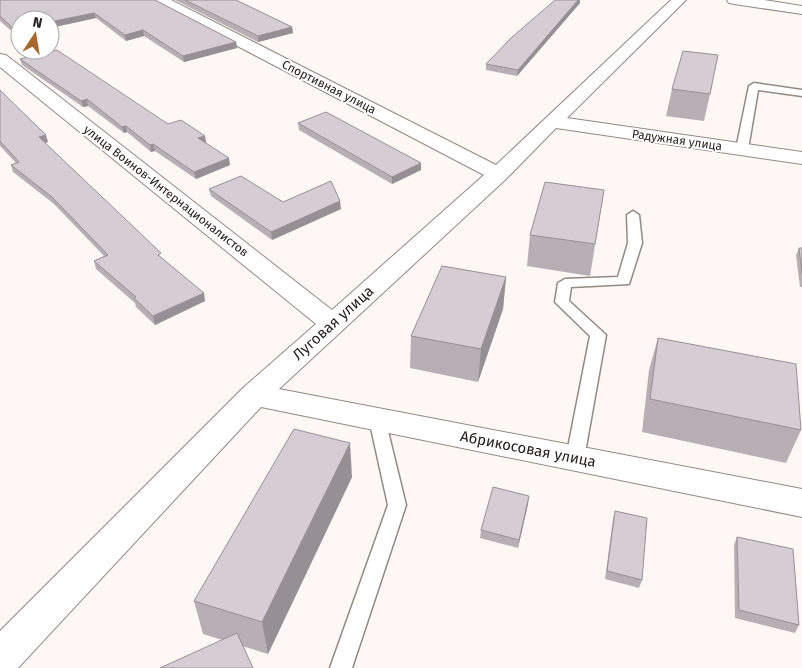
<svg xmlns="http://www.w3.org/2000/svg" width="802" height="668" viewBox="0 0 802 668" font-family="'Fira Sans',sans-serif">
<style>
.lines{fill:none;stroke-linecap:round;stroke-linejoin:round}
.lane-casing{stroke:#928983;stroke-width:3}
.street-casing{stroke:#928983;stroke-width:2}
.lane{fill:#fff;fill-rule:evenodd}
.street{fill:#fff;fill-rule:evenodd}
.wall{fill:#b8afb5}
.shaded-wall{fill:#968f94}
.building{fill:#d6ccd3;stroke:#968f94}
.labels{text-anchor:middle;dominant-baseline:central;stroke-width:4;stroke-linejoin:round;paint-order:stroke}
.far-street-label{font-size:12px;fill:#262220;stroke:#fff}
.street-label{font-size:15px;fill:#262220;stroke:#fff}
</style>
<rect width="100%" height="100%" fill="#fef7f3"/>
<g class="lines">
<g class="lane-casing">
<path id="lane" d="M754,83L802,90V96L758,90L748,149L742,152L736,149L749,86Z
M633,211L639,215L642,243L629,284L571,287L569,301L606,335L584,458L581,463L575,465L569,463L566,458L590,336L555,302L558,283L565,279L618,277L628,243L627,215Z
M377,413L383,415L385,419L406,505L352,668H330L388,505L369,419L371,415Z"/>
</g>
<g class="street-casing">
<path id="street" d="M153,0H171L496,165L671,0H686L567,118L802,152V164L556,128L506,179L279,389L802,489V517L261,407L18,668H0V631L243,388L316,324L0,67V54L6,55L332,310L484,175L155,3Z
M727,0H764L802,6V14L734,4L729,3Z"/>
</g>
<use href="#lane" class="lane"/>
<use href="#street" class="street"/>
</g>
<path class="wall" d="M0,0H155L236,42L237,48L184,62L144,36L126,41L96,18L50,28V20H20V34L16,35L0,21Z
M175,0H236L292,27L293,33L258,42Z
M580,3L517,76L486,70V64Z
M20,59L168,124L205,136L206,143L230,165L196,179L155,151L151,152L127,132L124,133L88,106L83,107L22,65Z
M672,89L710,94L704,121L666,116Z
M0,90L48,142L45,143L162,258L205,301L155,325L136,307L135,303L96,269L94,261L104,256L54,204L13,172L11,165L16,163L0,146Z
M298,123L421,163V170L392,184L299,130Z
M209,189L283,202L341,209L272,240L211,196Z
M604,190L590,276L527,266L530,235Z
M799,248H802V287H800L796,255Z
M506,277L503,309L478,382L410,368L411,336Z
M658,338L801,430L786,463L642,432L649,370Z
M352,477L268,654L203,634L194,601Z
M528,504L518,548L480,538L481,530Z
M615,511L642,580L639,588L605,579L613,519Z
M737,537L799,625L795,633L735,618L734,545Z"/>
<path class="shaded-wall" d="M578,0H580V3L517,76L518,70Z
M94,13L96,18L50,28V22Z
M292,27L293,33L258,42V36Z
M20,28V34L16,35L14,29Z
M143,30L144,36L126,41L125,35Z
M236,42L237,48L184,62L183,56Z
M87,99L88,106L83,107L81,101Z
M126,126L127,132L124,133L122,127Z
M46,135L48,142L41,144L39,137Z
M205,136L206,143L198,138Z
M153,144L155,151L151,152L150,145Z
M229,158L230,165L196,179L194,172Z
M421,163V170L392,184V177Z
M340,201L341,209L272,240L271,232Z
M506,277L503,309L478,382L481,349Z
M204,293L205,301L155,325L153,316Z
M350,443L352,477L268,654L262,622Z
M529,496L528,504L518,548L519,540Z"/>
<path class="building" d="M0,0H155L236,42L183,56L143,30L125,35L94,13L50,22V20H20V28L14,29L0,16Z
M185,0H236L292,27L258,36Z
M555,0H578L518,70L486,64L511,38Z
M57,50L168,124L181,120L205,136L198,138L229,158L194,172L153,144L150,145L126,126L122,127L87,99L81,101L20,59Z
M683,51L718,55L710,94L672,89Z
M0,90L46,135L39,137L161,253L158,255L204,293L153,316L134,298L136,297L94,261L108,255L52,197L11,165L19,162L0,141Z
M326,112L421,163L392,177L298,123Z
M241,176L283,202L331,181L340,201L271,232L209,189Z
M545,182L604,190L595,244L530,235Z
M799,248H802V274Z
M442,266L506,277L481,349L411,336Z
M658,338L796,364L801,430L650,399Z
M294,429L350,443L262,622L194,601Z
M493,487L529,496L519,540L481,530Z
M615,511L647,518L642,580L607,571Z
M737,537L793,549L799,625L739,610Z
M237,633L253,668H160Z"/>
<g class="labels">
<g class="far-street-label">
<text transform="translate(329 87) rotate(27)">Спортивная улица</text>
<text transform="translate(677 140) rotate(8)">Радужная улица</text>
<text transform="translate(166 191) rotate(38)">улица Воинов-Интернационалистов</text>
</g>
<g class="street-label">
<text transform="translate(333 323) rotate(-42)">Луговая улица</text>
<text transform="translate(528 449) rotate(11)">Абрикосовая улица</text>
</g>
</g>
<g transform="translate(35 35) rotate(12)"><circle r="24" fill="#ffffff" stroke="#a8a7a6"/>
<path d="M0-4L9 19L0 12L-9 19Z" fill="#a7682f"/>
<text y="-8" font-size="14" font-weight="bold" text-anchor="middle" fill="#262220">N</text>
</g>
</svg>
